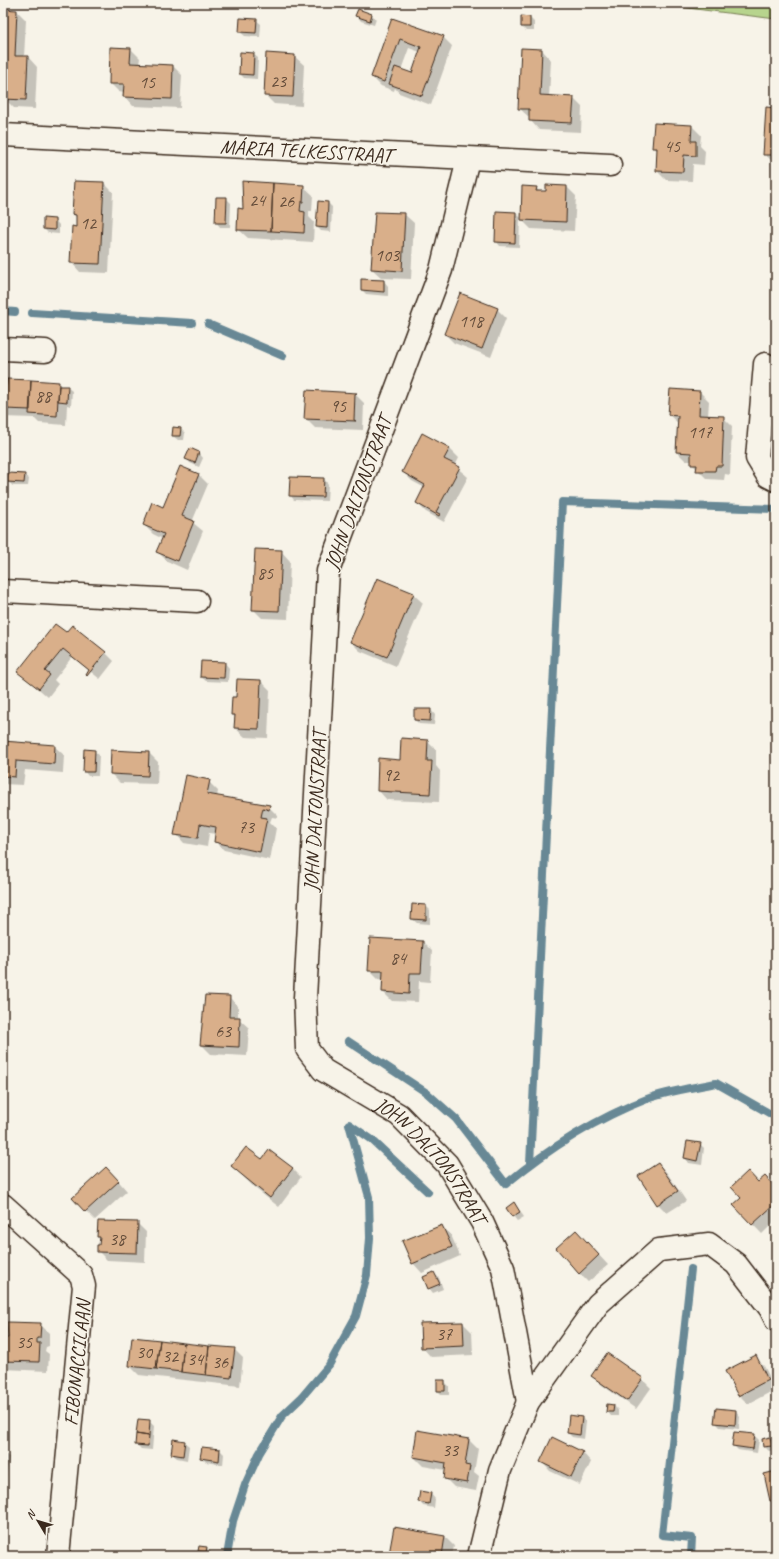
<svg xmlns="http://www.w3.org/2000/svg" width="779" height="1559" viewBox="0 0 779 1559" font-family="Caveat,sans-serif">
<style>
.green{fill:#b7d48d;stroke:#797f56}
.shadow{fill:#0003;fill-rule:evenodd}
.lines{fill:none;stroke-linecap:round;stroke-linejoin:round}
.stream{stroke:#678895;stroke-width:8}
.building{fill:#d9af8a;stroke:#3b2a1e}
.minor-casing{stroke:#3b2a1e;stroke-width:25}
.minor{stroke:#f7f3e8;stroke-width:22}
.labels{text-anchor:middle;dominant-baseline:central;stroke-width:3;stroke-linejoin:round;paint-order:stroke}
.number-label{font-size:18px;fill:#624b39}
.street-label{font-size:20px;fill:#3b2a1e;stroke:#f7f3e8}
</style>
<rect width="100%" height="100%" fill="#f7f3e8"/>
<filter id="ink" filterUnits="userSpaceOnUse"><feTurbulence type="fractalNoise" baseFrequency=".025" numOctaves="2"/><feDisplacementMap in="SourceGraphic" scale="8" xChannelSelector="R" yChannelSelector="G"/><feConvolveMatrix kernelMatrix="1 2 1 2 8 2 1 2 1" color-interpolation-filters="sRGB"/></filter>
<g filter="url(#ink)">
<path class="green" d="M647,3H776V19Z"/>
<path class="shadow" d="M3,10L17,11L26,20L24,57H28L37,67L35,109L14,108L4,98Z
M372,15L376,19L374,25L361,21L357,16Z
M530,18L534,22V31H526L522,27Z
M393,19L443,37L452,46L431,105L399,93L395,88L394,91L381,86L372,77ZM409,48L420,52L412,74L401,70Z
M256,20L261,24L260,37L245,36L240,32Z
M131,49L140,58L139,64L173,66L182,75L180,108L133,106L124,96V93L119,92L110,83Z
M542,50L551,60L549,97L573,98L582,107L581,132L539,130L530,120V118L519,108Z
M253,54L258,58L257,79L244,78L240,74Z
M294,56L304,65L302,106L274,104L265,95Z
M776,109V164L764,154Z
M692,126L701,135L700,146L705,151L704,165L693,164L692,181L666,180L657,171L658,151L653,147Z
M75,182L104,183L113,192L109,273L80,272L71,262L77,228V218L73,214Z
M303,186L313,195L312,211H309V217L314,222L313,242L248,238L238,229L244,210Z
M567,187L576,196L574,231L531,229L520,218L519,247L500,246L496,241L516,213L522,219L536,188L540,192H547Z
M226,198L231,203L230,227H220L216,222Z
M319,202L328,203L332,207L331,232L321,231L317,227Z
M404,214L414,223L411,279L382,278L372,269Z
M55,220L59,225V234L48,233L44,229Z
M362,280L384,281L388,286V296L366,294L362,290Z
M497,309L506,318L491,357L454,343L445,334Z
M3,380L58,383L62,387H67L72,391L71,406L67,405L66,425L39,423L34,418L3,417Z
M700,392L709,401L708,416L723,417L732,426L730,475L725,474L724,480L707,479L692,464V461H686L677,452L679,424L669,415Z
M355,394L364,403L363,430L315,428L305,418Z
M180,428L185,433L184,440H178L173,436Z
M423,435L450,449L459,458L455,466L468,477L444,522L426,512L417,503L425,488L412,481L403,472Z
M190,450L199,453L203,458L199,467L190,463L186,458Z
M181,467L199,475L208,484L192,522L203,531L187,570L167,561L158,552L163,539L153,534L144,525L163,508Z
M3,471L6,473L5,485H3Z
M24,475L29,479L28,486H13L8,482Z
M324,479L328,484L327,501L294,500L290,495Z
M281,551L290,561L288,619L262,618L253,609Z
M413,594L423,603L396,666L360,651L351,642Z
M67,634L105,652L114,661L100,679L72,657L54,680L58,684L48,697L19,672Z
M225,663L229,668L228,682L206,681L201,677Z
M238,680L261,681L270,690L268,738L245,737L235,728L236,718L232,714L237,698Z
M415,710H431L435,715L434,725L419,724L415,720Z
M427,741L436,750V766L440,771L439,802L387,800L378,790L401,761Z
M3,742L54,746L64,755L63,773L25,770L23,785L3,784Z
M94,751L99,755L98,776H88L84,771Z
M149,753L158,762L157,784L120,783L111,774Z
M209,782L218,791L217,797L269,807L278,816V818L272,817L270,822L276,828L270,860L224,850L215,841L216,834L209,833L207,847L184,843L175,833Z
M426,906L430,910V924L417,923L412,919Z
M423,942L432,951L430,982L419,981L418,1002L392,1001L383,992L384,980L378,979L369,970Z
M229,997L238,1006V1018L249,1028L247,1056L211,1054L202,1045Z
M700,1144L704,1148L702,1165L689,1163L685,1158Z
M262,1160L292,1168L301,1177L279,1207L256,1189L232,1166Z
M658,1164L667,1173L686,1201L667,1213L658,1204Z
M115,1177L127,1191L95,1220L86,1211Z
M758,1183L776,1189V1220L762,1234L734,1205Z
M514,1203L524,1217L517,1221L507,1208Z
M137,1223L146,1232L145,1262L107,1260L98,1251L100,1246L101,1239L98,1237Z
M442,1226L451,1235L460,1256L422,1273L413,1263Z
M585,1240L608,1265L588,1282L579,1273Z
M434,1274L439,1278L443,1289L433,1293L429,1288Z
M463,1323L472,1332L473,1355L431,1357L422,1347Z
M40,1324L49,1333V1346L46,1347L45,1351L49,1354L48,1371L3,1369V1339L9,1340Z
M234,1349L243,1358L240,1386L139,1375L130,1366Z
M755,1357L764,1366L776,1389L748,1404L739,1395Z
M593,1376L642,1379L651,1388L636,1409L602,1385Z
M444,1381L449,1386V1395H442L438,1391Z
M614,1406L618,1410V1416H611L607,1411Z
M717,1409L736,1411L740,1416L739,1429L720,1427L715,1422Z
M582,1418L586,1422L584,1439L572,1437L568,1433Z
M149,1421L154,1426L152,1450L141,1449L136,1444Z
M754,1435L759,1440L757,1453L738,1450L734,1446Z
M770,1439L774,1443L776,1450L769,1451L764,1446Z
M469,1440L478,1449L474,1472L479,1476L476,1491L454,1487L445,1478L446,1470L423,1466L414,1457Z
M184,1442L189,1446L187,1460L177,1458L172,1454Z
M220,1450L224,1454L223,1465L206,1462L202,1458Z
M3,1452L9,1457L4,1492H3Z
M582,1452L591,1462L580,1485L550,1471L541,1461Z
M776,1472V1506L771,1500Z
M420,1492L431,1494L435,1499L434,1508L423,1506L419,1501Z
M394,1528L445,1537L454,1546L452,1556H392L390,1554Z
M207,1548L211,1552V1556L203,1555L199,1550Z"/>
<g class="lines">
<path class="stream" d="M3,311L15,312
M32,313L192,323
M208,324L283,356
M348,1041L427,1093L456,1119L506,1184C548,1149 595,1119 647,1099C668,1091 693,1088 716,1083L776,1117
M530,1164L562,502L776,509
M227,1556L233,1521L245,1485L259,1454L282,1416L301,1398L329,1365L356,1316L367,1275L370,1238L369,1197L349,1124L371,1139L428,1192
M691,1556L692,1538L662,1535L691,1269"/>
</g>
<path class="building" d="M3,9L17,10L15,56H28L26,100L3,99Z
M358,9L372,14L370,21L355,16Z
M521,16L530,17V27H521Z
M240,18L257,19L256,33L239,32Z
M392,18L444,36L422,96L389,84L395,67L412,73L421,47L400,39L384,82L371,77Z
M110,47L131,48L130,63L173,65L172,99L123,97L124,84H109Z
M521,48L542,49L540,95L574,97L572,123L529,121V109H518Z
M240,52L254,53L253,75L239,74Z
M266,53L295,55L293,97L264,96Z
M766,107L776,108V157L775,155H763Z
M654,123L692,125L691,141H696V156L684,155L683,172L656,171L657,148H652Z
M74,181L104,182L100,264L70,263L72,226L76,227V215L72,214Z
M242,181L273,183L271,231L237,230L238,208L243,209Z
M273,183L304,185L303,202H301L300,211L305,212L304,233L271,231Z
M546,185L567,186L566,222L521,220L522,186L537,187L536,191H546Z
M216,197H227L226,223H215Z
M318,201L328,202L327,228L316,227Z
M496,211L516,212L515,243L495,242Z
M375,212L405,213L402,271L371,269Z
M43,218L55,219V230L43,229Z
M361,279L384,280V292L361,290Z
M460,293L498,308L482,349L444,334Z
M3,379H7L5,409H3Z
M7,379L31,380L30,410L5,409Z
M31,380L59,382L57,416L29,414Z
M59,386H68L67,402L58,401Z
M670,389L700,391L699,415L724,416L722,466H716L715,471H696L697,465H691V453L676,452L678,416L668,415Z
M306,390L357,393L355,394L354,420L356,421L304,419Z
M173,427L181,428L180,436H172Z
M422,433L450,448L444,459L460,467L436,512L440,514L439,516L416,503L425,485L402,472Z
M190,448L199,452L195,463L185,459Z
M180,466L199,474L182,516L194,521L178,561L156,552L164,534L143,525L152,502L163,507Z
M8,473L25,474L24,483L7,482Z
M290,477L324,478L323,497L289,496Z
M255,549L282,550L279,611L252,610Z
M377,578L414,593L387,657L350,642Z
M55,624L66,632L72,625L106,652L87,676L86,675L89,670L63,649L45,671L50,675L39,689L17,672Z
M201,661L225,662L224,678L200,677Z
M237,679L261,680L259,729L234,728L235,715H231L232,697H236Z
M414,709H431L430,721L414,720Z
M401,738L428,740L427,761H432L430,794L377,791L378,758L400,760Z
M3,741L55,745L54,764L16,761L15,777L3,776Z
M84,749L95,750L94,772H83Z
M111,750L149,752L148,776L110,774Z
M186,775L210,780L207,794L270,805L269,810L263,808L261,817L267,818L260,852L214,842L216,827L200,824L198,838L174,835Z
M412,904L426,905V920L411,919Z
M370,938L423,941L421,973H410L409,994L382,992L383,971H368Z
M205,995L230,996L229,1017H240L239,1047L200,1045Z
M687,1141L701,1143L697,1161L684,1158Z
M246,1147L262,1159L269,1150L293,1168L270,1198L231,1166Z
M658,1163L678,1191L657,1205L638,1176Z
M106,1167L119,1181L85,1212L72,1198Z
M748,1171L758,1182L765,1176L776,1188V1203L752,1225L733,1205L741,1198L731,1187Z
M514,1202L520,1212L512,1217L506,1208Z
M98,1221L138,1222L137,1253L97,1252V1245H99L100,1237H97Z
M442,1225L452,1247L412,1264L402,1241Z
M576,1230L599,1255L579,1274L556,1248Z
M434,1272L440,1284L428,1289L423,1277Z
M7,1322L41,1323L40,1338H37V1343H40L39,1362L3,1361V1338H8Z
M463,1322L464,1346L421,1348L420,1323Z
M132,1337L160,1340L156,1369L129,1366Z
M160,1340L184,1343L181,1372L156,1369Z
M184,1343L209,1346L206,1375L181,1372Z
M209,1346L235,1348L231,1378L206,1375Z
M607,1353L643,1378L627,1401L591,1376Z
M756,1355L768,1380L738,1396L725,1371Z
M437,1380H445V1391H437Z
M607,1404L614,1405L613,1412H606Z
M716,1408L736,1410L735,1425L714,1423Z
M569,1415L582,1417L580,1435L567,1433Z
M138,1419L150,1420L149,1436L136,1434Z
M417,1430L469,1439L465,1465L470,1466L467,1483L444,1479L446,1463L413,1457Z
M734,1432L755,1434L753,1449L732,1446Z
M136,1434L149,1436L148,1446L135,1445Z
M552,1437L583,1452L571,1477L540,1462Z
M770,1437L772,1446L763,1447L762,1439Z
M173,1439L185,1441L183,1456L171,1454Z
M202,1447L220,1449L219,1461L200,1458Z
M776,1471V1500L770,1501L764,1474Z
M420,1491L431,1493L429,1504L418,1502Z
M394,1527L445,1536L442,1556L389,1554Z
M199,1546L207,1547L206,1552L198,1551Z"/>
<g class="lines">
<g class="minor-casing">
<g id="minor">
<path d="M3,135L610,165"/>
<path id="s1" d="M468,159L441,270L328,571L305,998L307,1049L323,1070L399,1115L447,1164L482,1222L503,1268L528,1402"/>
<path d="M3,349L45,351"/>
<path d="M765,364L757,458L768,476L776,480"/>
<path d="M3,591L197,601"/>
<path d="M3,1205L81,1275L84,1286L58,1556"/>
<path d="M479,1556L500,1470L528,1402L598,1304L659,1250L709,1244L736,1264L770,1308L776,1320"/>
</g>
</g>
<use href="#minor" class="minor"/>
</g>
</g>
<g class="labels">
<g class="number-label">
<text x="278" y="81">23</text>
<text x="147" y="82">15</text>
<text x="672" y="146">45</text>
<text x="257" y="200">24</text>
<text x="286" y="201">26</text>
<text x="88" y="223">12</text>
<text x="387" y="255">103</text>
<text x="471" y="321">118</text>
<text x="43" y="396">88</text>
<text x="338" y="406">95</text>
<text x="700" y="432">117</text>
<text x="265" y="573">85</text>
<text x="391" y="775">92</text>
<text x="246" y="827">73</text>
<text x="398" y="958">84</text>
<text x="223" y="1031">63</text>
<text x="117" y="1239">38</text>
<text x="444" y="1334">37</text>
<text x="24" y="1342">35</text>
<text x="144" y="1352">30</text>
<text x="170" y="1356">32</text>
<text x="195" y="1359">34</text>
<text x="220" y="1362">36</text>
<text x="450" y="1450">33</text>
</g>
<g class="street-label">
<text transform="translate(306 151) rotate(3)">MÁRIA TELKESSTRAAT</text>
<text transform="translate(358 493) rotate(-70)">JOHN DALTONSTRAAT</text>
<text transform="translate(315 811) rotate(-87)">JOHN DALTONSTRAAT</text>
<text stroke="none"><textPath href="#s1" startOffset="1084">JOHN DALTONSTRAAT</textPath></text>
<text transform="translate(77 1363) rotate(-84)">FIBONACCILAAN</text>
</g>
</g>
<rect width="779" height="1559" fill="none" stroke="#f7f3e8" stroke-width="16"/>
<rect x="8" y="8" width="763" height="1543" fill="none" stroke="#3b2a1e" stroke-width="1.5" filter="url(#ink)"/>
<g transform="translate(38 1521) rotate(308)" stroke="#f7f3e8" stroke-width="3" paint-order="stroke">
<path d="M0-3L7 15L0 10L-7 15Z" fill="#3b2a1e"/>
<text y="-6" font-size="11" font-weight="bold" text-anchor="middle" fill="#3b2a1e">N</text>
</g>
</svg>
